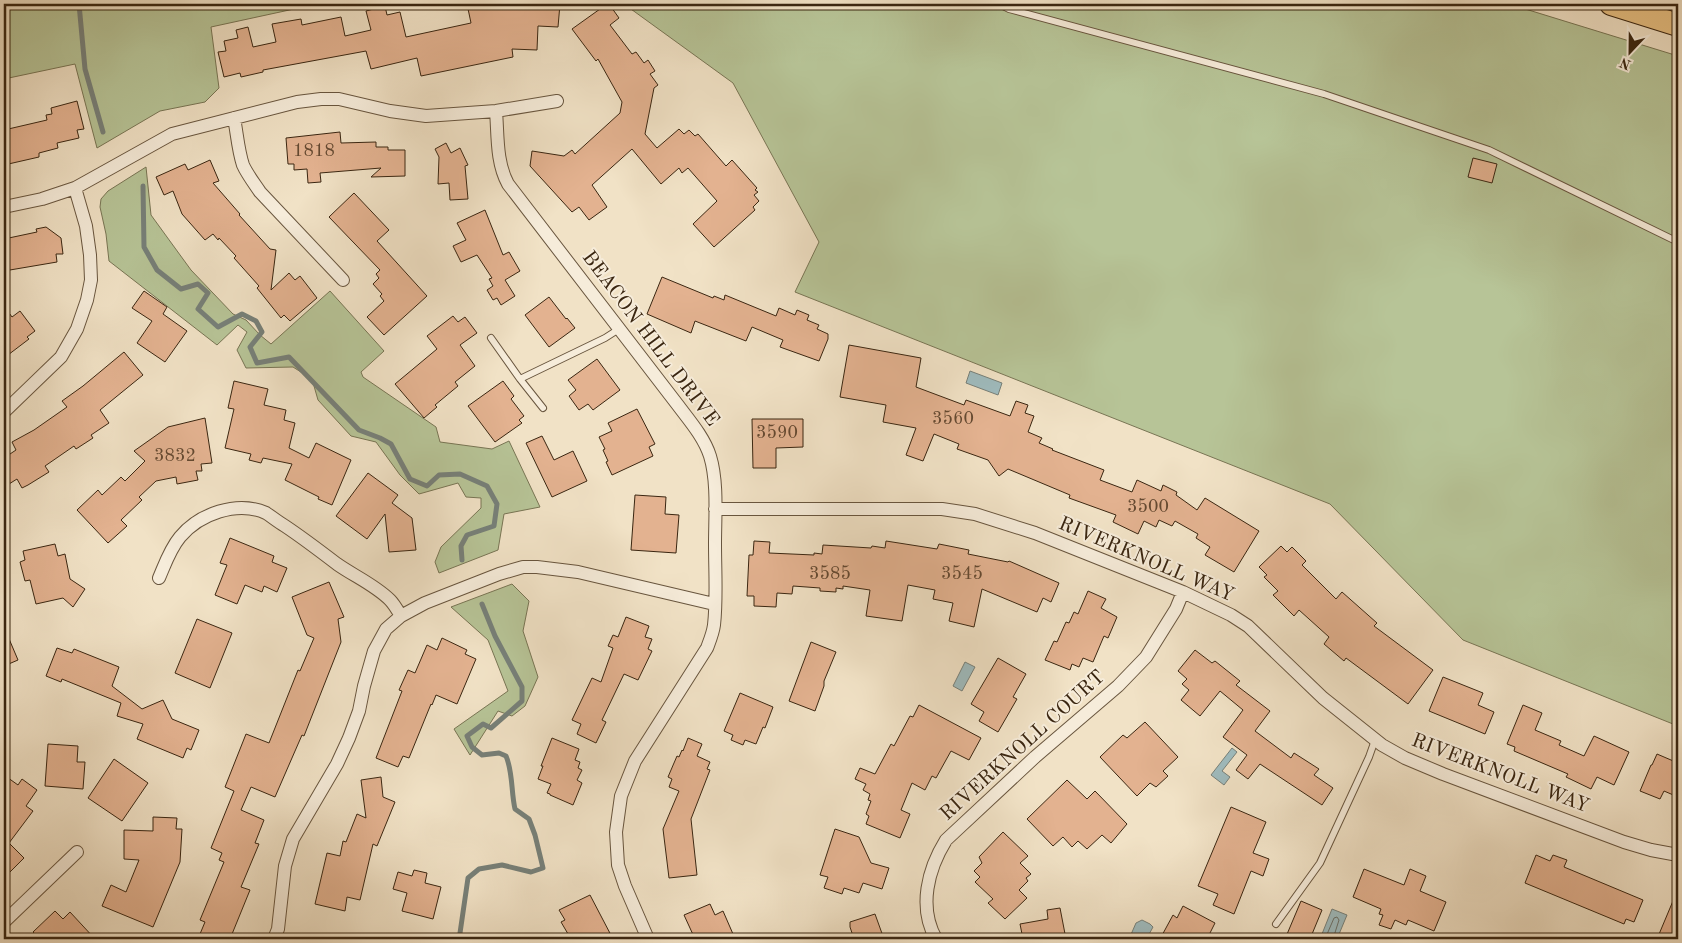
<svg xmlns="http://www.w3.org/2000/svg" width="1682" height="943" viewBox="0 0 1682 943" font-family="'Old Standard TT',serif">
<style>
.green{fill:#b7c497;stroke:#787554}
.water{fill:#9fbcbf;stroke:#778079}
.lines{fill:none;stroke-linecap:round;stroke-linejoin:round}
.shore{stroke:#6c7168;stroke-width:1}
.stream{stroke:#778079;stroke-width:5}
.building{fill:#e3b290;stroke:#3a2611}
.service-casing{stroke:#68553e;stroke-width:8}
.minor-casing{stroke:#68553e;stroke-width:14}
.motorway-casing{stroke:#3a2611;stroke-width:24}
.service{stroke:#f6ecda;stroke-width:6}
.minor{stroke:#f6ecda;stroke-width:12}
.motorway{stroke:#e8c183;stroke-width:22}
.labels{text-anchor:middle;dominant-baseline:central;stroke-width:4;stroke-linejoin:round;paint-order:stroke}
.number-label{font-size:18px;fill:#644931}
.street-label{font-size:20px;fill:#3a2611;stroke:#f6ecda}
</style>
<rect width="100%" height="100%" fill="#f1e2c6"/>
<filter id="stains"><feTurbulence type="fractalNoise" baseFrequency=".004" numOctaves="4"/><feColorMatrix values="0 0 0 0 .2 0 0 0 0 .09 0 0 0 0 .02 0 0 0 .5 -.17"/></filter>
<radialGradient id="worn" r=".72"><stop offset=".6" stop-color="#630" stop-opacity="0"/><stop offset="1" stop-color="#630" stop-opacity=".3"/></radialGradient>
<path class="green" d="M4,4H317L211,27L219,88L205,102L160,111L97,148L75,64L4,79Z
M624,4H1509L1678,56V726L1463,640L1330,504L795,292L819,242L733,83Z
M146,167L151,215L191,270L233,314L246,320L260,335L271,344L330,291L384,351L361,372L363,377L436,427L440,442L492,449L509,441L540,507L504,514L498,550L439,573L435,562L441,547L481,508V498L466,497L458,483L419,494L400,475L376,442L351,436L318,400L312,379L293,367L246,368L237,350L247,332L238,325L217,345L109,261L106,234L100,207L101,199L108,191Z
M512,584L529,601L523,631L538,677L525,706L512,716L498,711L470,755L454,729L508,691L488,640L451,607Z"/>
<path class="water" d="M970,371L1002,383L998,395L966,383Z
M965,662L975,667L962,691L953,686Z
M1232,748L1237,752L1222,771L1230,777L1224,785L1211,775Z
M1332,909L1347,915L1337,939H1320Z
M1142,920L1150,924L1153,927L1147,938L1129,939L1136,923Z"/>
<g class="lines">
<path class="shore" d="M1325,939L1334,918L1337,917L1339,920L1333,939"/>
<path class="stream" d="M79,4L85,69L103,132
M143,186L144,247L157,270L181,289L198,284L208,293L198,309L218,327L242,314L256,321L262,332L250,347L257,363L289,357L359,430L380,438L391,444L410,479L427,486L439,475L460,474L487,486L497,504L494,526L467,535L461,546L462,560
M463,939L460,933L468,878L479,869L502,865L531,872L543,868L535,835L529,819L515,809C511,792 513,772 506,756L499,753L482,755L472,747L467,736L483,724L491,728L522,701V687L495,636L482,604"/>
</g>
<path class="building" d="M467,4H560L558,27L538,26L537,50L512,49L513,57L421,76L417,58L371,69L366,51L263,70V72L241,77L240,73L224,77L218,52L226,51L224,41L238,38L236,30L248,27L253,47L276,42L272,24L301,19L302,25L341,17L345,36L371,30L366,11L385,6L387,15L400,12L406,37L471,23Z
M607,4H609L619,18L610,25L632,54L636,52L644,63L648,60L655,71L650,74L658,85L654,88L645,134L657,148L679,129L684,134L689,130L695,136L698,134L726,166L732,160L757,188L755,190L758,192L754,195L759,201L753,207L755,210L714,247L693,224L717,201L688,168L682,173L679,168L661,184L632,149L592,185L607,207L589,220L579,207L572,212L530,166L532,151L564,156L572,150L575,154L620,113L622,102L598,59L596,61L572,29Z
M77,101L84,129L77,130L79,138L57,143L58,148L39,153V157L4,165V130L47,120L46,115L52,114L51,108Z
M340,132L341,143L376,142V147H388V150H405V176L371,177L381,168L320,173L321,182L308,183L307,169L294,170V164H288L286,138Z
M446,143L451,153L460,148L468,165L465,166L468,199L450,200L449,183L438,184L439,157L435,149Z
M1473,158L1497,164L1492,183L1468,177Z
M210,160L219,181L213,183L240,214L239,215L270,249L276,250L271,290L289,273L295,280L300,276L317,298L290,321L284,315L281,318L257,288L259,286L234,258L236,256L219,238L218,240L213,234L205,240L182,214L173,191L164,195L156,177L185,164L188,170Z
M354,193L389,230L377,241L427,296L384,335L367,317L384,301L380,296L382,294L373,284L379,278L376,274L380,270L329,217Z
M485,210L503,255L509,252L520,271L505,280L515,296L501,305L497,298L493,300L487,290L493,286L489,279L492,278L477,255L461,262L453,246L466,240L457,223Z
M46,227L61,238L63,254H56L57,262L4,271V239L37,232L36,229Z
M662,277L713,298L714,296L724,300L725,295L776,316L779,308L795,315L797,310L809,315L807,320L819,325L817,329L828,334V339L819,361L780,347L783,340L752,327L746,341L695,321L691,333L647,314Z
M144,291L167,307L163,314L187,331L165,362L137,343L152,321L132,308Z
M549,297L566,319L567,318L575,328L549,347L525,315Z
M4,306L12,317L20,311L35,331L27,337L29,339L4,358Z
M453,316L458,322L465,317L477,333L460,345L475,366L455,382L458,386L435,405L437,407L424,418L395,384L437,349L427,336Z
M849,345L921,358L916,387L964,405L966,400L1010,416L1016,401L1028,405L1025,413L1034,416L1028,432L1042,438L1039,443L1053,449L1052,450L1104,470L1100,480L1132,492L1137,480L1161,491L1163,485L1177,492L1176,495L1197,510L1205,498L1259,531L1234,572L1205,555L1210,547L1196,538L1198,534L1175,521L1172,526L1159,520L1156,527L1144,521L1138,534L1113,522L1116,515L1069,498L1070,495L1008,469L999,476L988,460L957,449L959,444L934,434L923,461L906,455L916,428L883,422L886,405L840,397Z
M124,352L143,375L100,410L109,423L91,435L93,438L76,449L74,446L45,466L49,472L28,485L22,488L17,479L9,484L4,476V458L16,450L12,442L34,430L67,407L62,401L83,386Z
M597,359L620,390L593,410L588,404L579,410L569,396L576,390L568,380Z
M234,381L268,389L264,405L286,410L284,420L295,423L289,448L309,458L316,443L351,460L332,505L318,499L319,497L285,480L292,464L263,458L261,463L249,460L251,454L225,448L234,409L228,408Z
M503,381L514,396L511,399L524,416L519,420L522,423L495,442L468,406Z
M637,409L655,444L649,447L653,456L612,475L606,462L608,461L603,450L605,449L599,437L612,431L608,423Z
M205,418L212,463L201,464L202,471H196L198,480L177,484L176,477L156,481L139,497L142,500L121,520L127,526L108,543L77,510L98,490L102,495L121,477L125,481L145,461L134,451L168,427Z
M752,419H803V447L776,448V468H753Z
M542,436L554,460L573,451L587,481L552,497L526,443Z
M368,473L398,495L392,503L412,518L416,550L389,552L385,514L367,539L336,516Z
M635,495L666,497L665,514L679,515L676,553L631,550Z
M230,538L274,556L272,562L287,568L277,592L264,586L262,592L245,585L237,604L215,595L227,565L220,563Z
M754,541L770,542L769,553L814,555V553L822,554L823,545L871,548L872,546L885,548L886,541L937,549L939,544L969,550L968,554L1008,562L1009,561L1059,583L1051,602L1043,598L1037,612L982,589L974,627L949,621L953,603L933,599L935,590L908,585L902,621L866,616L870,590L843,586V589L836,588V592L820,591V588L793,586L792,594L777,593L776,607L754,606V596H747L749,555H753Z
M55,544L58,556L65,554L70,579L85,589L73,607L63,598L36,604L30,580L25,581L20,562L25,560L23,551Z
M1281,546L1287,552L1292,547L1306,561L1302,565L1336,599L1342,592L1377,623L1374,626L1433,670L1408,704L1346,658L1344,661L1324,644L1329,637L1299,610L1294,616L1273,595L1278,591L1264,577L1267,575L1259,567Z
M329,582L344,617L338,619L341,642L304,736L302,735L275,797L251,787L241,810L264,820L255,843L259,844L241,887L250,890L230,939H214L200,934L205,922L200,920L224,862L219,860L222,853L211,848L234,791L225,787L246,734L269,743L298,670L300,671L314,638L307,635L292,597Z
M1088,591L1106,599L1101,608L1117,617L1108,638L1104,636L1093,662L1083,658L1079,667L1072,664L1070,670L1045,660L1054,641L1057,642L1066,622L1069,623L1074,612L1078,614Z
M626,617L649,626L645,637L652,639L648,649L652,651L638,680L624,674L602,720L606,722L596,743L577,734L581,724L572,720L592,678L601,682L613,648L608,646L613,635L618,637Z
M197,619L232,633L210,688L175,673Z
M4,627L18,660L4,666Z
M442,638L467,650L465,654L476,659L457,704L436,695L432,705L431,704L409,758L403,756L398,767L376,758L402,691L399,690L408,670L415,673L427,645L437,650Z
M811,642L836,652L824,681V686L815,711L789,701Z
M57,648L72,653L74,649L119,667L112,686L142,709L163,700L172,719L199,730L191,750L187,748L183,758L137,739L143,724L117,716L121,703L62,679L61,682L46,676Z
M1195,650L1212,663L1215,661L1240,681L1236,685L1270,711L1255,731L1291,758L1294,753L1319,769L1314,775L1333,788L1322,805L1260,764L1248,779L1236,770L1247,755L1223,737L1243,710L1220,691L1200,716L1181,700L1189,690L1182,684L1187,679L1178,671Z
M998,658L1026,674L1013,697L1017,699L998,732L979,721L984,712L971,704Z
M1443,677L1483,693L1478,705L1494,712L1485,734L1429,711Z
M740,693L773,707L765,728L763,727L756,744L745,740L743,745L731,740L733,735L724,731Z
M919,705L981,738L969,760L951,751L936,778L932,776L925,790L912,783L901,810L910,814L900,838L866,824L869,816L866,814L871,801L868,800L870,794L863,790L866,784L855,779L860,768L875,774L891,744L894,746L910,716L913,717Z
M1523,705L1542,713L1535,730L1561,741L1559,745L1584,756L1594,736L1629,752L1614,785L1597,777L1591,789L1566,777L1568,774L1514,751L1515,747L1507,744Z
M1145,722L1178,757L1163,771L1168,776L1156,787L1150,783L1137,796L1100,757L1123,735L1127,738Z
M552,738L579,749L575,760L580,762L578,768L582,770L577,780L582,783L573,805L550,795V794L547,793L551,784L538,779L543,766H541Z
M688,738L702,744L697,756L710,762L707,769L710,770L691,819L697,875L669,878L663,829L679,791L669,787L672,779L668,777L677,756L679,757L682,750L683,751Z
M48,744L78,746L77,762H85L83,789L45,786Z
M1657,754L1678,763V797L1664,791L1660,799L1640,791L1651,765H1652Z
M114,759L148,783L122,821L88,798Z
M4,775L18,785L22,779L37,790L26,806L33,811L9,843L24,858L4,878Z
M381,777L383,797L395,802L377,846L373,844L360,900L347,897L345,911L315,904L327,853L340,856L343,841L346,842L357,814L366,818L361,780Z
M1067,780L1087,799L1095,791L1127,824L1111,843L1102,835L1087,849L1078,841L1072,847L1063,837L1053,846L1027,819Z
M1231,807L1266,822L1253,853L1269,859L1263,876L1251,871L1234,914L1213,905L1218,894L1198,886Z
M153,817L177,818L176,829H182L180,862L153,927L102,906L111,885L126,892L139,860L124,859V830L153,831Z
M835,829L859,837L871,863L889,868L882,889L863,883L859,893L844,888L842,894L824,888L828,877L820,875Z
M1003,832L1028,856L1020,863L1031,874L1026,878L1028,881L1019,890L1027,898L1005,919L988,903L993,899L975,882L980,877L974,871L982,863L979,857Z
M1536,855L1550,861L1553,855L1567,860L1564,867L1643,900L1634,922L1626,919L1624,924L1525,883Z
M1364,869L1404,885L1410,869L1426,876L1420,891L1446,902L1434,931L1408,920L1406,925L1395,920L1391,929L1379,925L1383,915L1379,914L1381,909L1353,897Z
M414,870L427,873L425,883L441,887L433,919L402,911L407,893L393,889L398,872L412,876Z
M1678,889V939H1657Z
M590,895L613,939H571L561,922L565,920L559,910Z
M1301,901L1322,910L1310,939H1285Z
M710,904L715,915L723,911L733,934L729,936L730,939H695L684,915Z
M1183,906L1215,923L1207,939H1160L1173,915L1177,918Z
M1060,908L1066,939H1023L1020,924L1048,919L1047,910Z
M55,911L63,919L70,912L95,939H40L33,932Z
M875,914L884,939H854L850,927V922Z"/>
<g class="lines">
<g class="service-casing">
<path id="service" d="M999,4L1009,9L1324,94L1489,150L1678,242
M491,338L520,379L605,338L619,329
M520,379L543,408
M1276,924L1320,863L1369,757L1375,740"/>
</g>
<g class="minor-casing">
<path id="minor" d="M496,111C498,135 496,162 508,184L677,404C689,420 704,437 710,456C718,482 715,517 715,544C715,571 717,599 714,625C713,633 710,640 707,648L635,761L621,796L616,832L618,865L625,886L648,939
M234,118C237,133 238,150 243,165C247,174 254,183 260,192L343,280
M4,207L42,199L75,188L172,134L297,102L321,99H339L390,111L426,116L496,111L557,101
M4,412L61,357L77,329L87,300L91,280L90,255L86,226L75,188
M715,509H942L975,514L1035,533L1183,592L1231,615L1248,626L1323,698L1382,745L1405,758L1443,774L1624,842L1651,850L1678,855
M159,578C165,564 170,549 180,537C199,514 237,500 266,513C272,517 278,522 285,526C303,538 320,551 337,564C354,576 375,585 390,600C394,604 398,611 401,616
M4,922L77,852
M274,939L278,929L285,866L293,839L337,764L349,738L359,711L364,686L374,651L386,629L401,616L425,603L499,574L523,567H537L578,572L714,604
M936,939C918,907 928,869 946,840L1035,757L1118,686L1146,657L1176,609L1183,592"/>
</g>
<g class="motorway-casing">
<path id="motorway" d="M1611,4L1678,25"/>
</g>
<use href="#service" class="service"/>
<use href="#minor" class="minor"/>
<use href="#motorway" class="motorway"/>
</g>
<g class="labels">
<g class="number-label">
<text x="314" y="151">1818</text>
<text x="953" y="419">3560</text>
<text x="777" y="433">3590</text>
<text x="175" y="456">3832</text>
<text x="1148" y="507">3500</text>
<text x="830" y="574">3585</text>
<text x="962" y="574">3545</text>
</g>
<g class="street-label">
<text transform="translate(650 339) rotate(53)">BEACON HILL DRIVE</text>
<text transform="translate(1146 560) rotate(23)">RIVERKNOLL WAY</text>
<text transform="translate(1023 746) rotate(-42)">RIVERKNOLL COURT</text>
<text transform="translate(1500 774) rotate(21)">RIVERKNOLL WAY</text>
</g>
</g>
<rect width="1682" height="943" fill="none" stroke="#f1e2c6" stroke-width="20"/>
<rect x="5" y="5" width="1672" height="933" fill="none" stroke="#3a2611" stroke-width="2.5"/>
<rect x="10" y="10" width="1662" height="923" fill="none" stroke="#3a2611"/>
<g transform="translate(1630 52) rotate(202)" stroke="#f6ecda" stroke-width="4" paint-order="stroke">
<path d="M0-4L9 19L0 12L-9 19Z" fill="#3a2611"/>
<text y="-8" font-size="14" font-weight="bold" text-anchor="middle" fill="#3a2611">N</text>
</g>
<rect width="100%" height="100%" filter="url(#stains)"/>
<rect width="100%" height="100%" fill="url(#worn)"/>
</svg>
